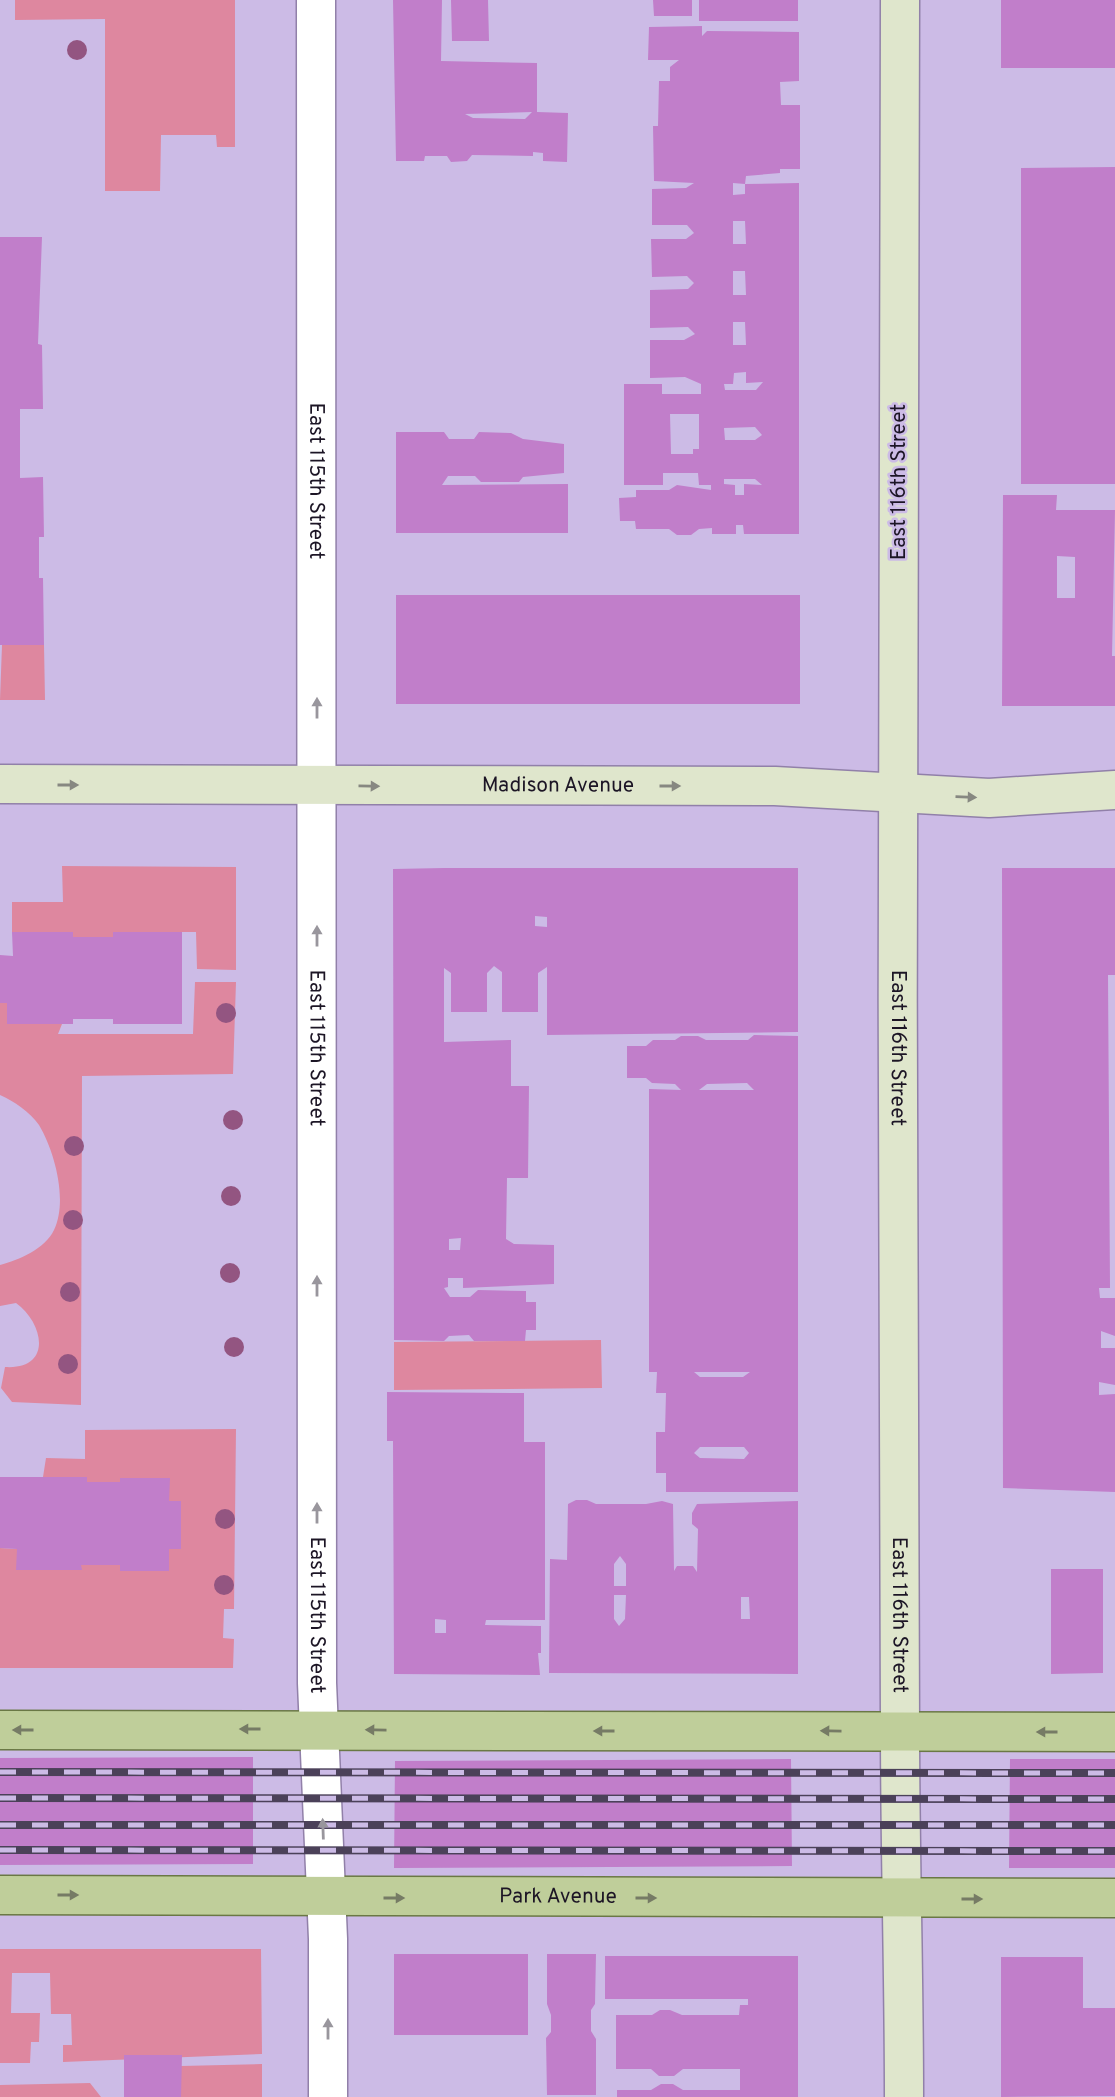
<svg xmlns="http://www.w3.org/2000/svg" width="1115" height="2097" viewBox="0 0 1115 2097" font-family="Overpass,sans-serif">
<style>
.green{fill:#de879f}
.building{fill:#c17eca;fill-rule:evenodd}
.lines{fill:none;stroke-linecap:round;stroke-linejoin:round}
.street-casing{stroke:#9180a9;stroke-width:41}
.secondary-casing{stroke:#9180a9;stroke-width:41}
.primary-casing{stroke:#6a7845;stroke-width:41}
.street{stroke:#fff;stroke-width:38}
.secondary{stroke:#dfe6cc;stroke-width:38}
.primary{stroke:#bfce9a;stroke-width:38}
.rail-casing{stroke:#4b4159;stroke-width:8}
.rail{stroke:#ccbbe6;stroke-width:5;stroke-dasharray:16;stroke-linecap:butt}
.tree{fill:#935581}
.oneway{fill:#99969d}
.oneway2{fill:#878881}
.oneway3{fill:#767b65}
.labels{text-anchor:middle;dominant-baseline:central;stroke-width:5;stroke-linejoin:round;paint-order:stroke}
.street-label{font-size:21px;fill:#1c1525;stroke:#ccbbe6}
</style>
<rect width="100%" height="100%" fill="#ccbbe6"/>
<path class="green" d="M15,0H235V147H217L216,135H161L160,191H105V19L15,20Z
M2,645H44L45,700H0Z
M62,866L236,867V970L197,969L196,932H114L113,937H73V932H12V902H63Z
M195,982H236L233,1074L82,1076L81,1405L12,1402L1,1388L5,1367C53,1370 44,1323 16,1303L0,1306V1265C19,1260 45,1249 54,1230C68,1201 55,1152 39,1125C30,1112 14,1101 0,1095V1003H7V1024H62L58,1034H193Z
M601,1340L602,1388L394,1390V1342Z
M236,1429L234,1609H224L223,1638L234,1639L233,1668H0V1548L17,1549V1570H81V1565H120L169,1549H181V1501H169V1478H120V1482H87V1477H43L46,1458L85,1459V1430Z
M0,1949H261L262,2054L63,2062V2045H72L71,2014H51L50,1973H12L11,2013H40L39,2042H31L30,2063H0Z
M262,2064V2097H181V2066Z
M90,2083L101,2097H0V2085Z"/>
<path class="building" d="M393,0H442L441,61L537,63V112L568,113L567,162L543,161V153L533,152V156L472,155L467,161L451,162L447,156H425L424,161H396ZM532,112L525,119L473,118L465,114Z
M451,0H488L489,41H452Z
M653,0H692V16H654Z
M699,0H798V21H699Z
M1001,0H1115V68H1001Z
M702,26V36L707,31L799,32V81L780,82L781,105H800V169H780V173L746,176L745,184L799,183V534H744L743,525H736V534H712V528L699,529L691,535H677L669,529H636L635,521H620L619,498L636,497V490H669L677,485L711,490V485H699L698,473H663V485H624V384H662V394H701V384L685,377L650,378V340H684L695,334L688,327L650,328V290L688,289L694,283L687,276L652,277L651,239H686L694,233L687,225H652V189L686,188L694,183L654,181L653,126H658L659,81H670V67L679,60H648L649,27ZM733,183L745,184V194L733,195ZM733,221H745L746,244H733ZM733,271H745L746,295H733ZM733,322H745L746,345H733ZM746,372V383L763,382L756,390H725L724,384H733L734,373ZM670,414H699V449H693V454H671ZM755,427L762,435L755,440H725L724,428ZM724,479H755L762,485L744,484V495H735V485L724,484Z
M1115,167V484H1021V168Z
M0,237H42L38,344L42,345L43,409H20V478L43,477L44,537H39V578H43L44,645H0Z
M396,432H444L449,439H474L479,432L511,433L523,439L564,444V473L523,477L519,482H481L475,476H448L442,485L568,484V533H396Z
M1003,495H1057L1056,510H1115L1112,656H1115V706H1002ZM1057,556L1075,557V598H1057Z
M396,595H800V704H396Z
M444,868H798V1032L547,1035V967L538,973V1012H502V972L494,966L487,973V1012H451V973L444,968V1042L511,1040V1086H529L528,1178H507L506,1239L514,1244L554,1245V1284L463,1288V1278H448V1287L444,1288L450,1297H470L478,1290L526,1291V1302H536V1330H526L525,1341H474L469,1335L449,1336L444,1341L394,1340L393,869ZM535,916L547,917V927L535,926ZM461,1238L460,1250H449V1239Z
M1002,868H1115V975H1108L1110,1288H1099L1100,1298H1115V1336L1101,1331V1348H1115V1385L1099,1382V1395L1115,1394V1492L1003,1488Z
M12,932H73V937H113V932H182V1024H113V1019H73V1024H7V1003H0V955L13,956Z
M754,1035L798,1036V1492H666V1473H656V1432H665L666,1393H656L657,1372H649V1089L681,1090L675,1084L652,1083L646,1078H627V1046H646L653,1040H675L681,1036H698L706,1040H748ZM747,1083L754,1090H699L707,1084ZM694,1372H750L743,1377H700ZM700,1447H744L749,1453L744,1459L700,1458L694,1453Z
M387,1392L524,1393V1442H545V1620H486L485,1625L541,1626V1653H538L540,1675L394,1674L393,1441H387ZM435,1619L446,1620V1633H435Z
M0,1477H87V1482H120V1478H170L169,1501H181V1549H169V1571H120V1565H81L82,1570H16L17,1549L0,1548Z
M576,1500H587L596,1504H646L662,1501L673,1504L674,1571L677,1566H693L697,1572L698,1529L692,1524V1513L697,1504L798,1501V1674L549,1673L550,1559L567,1560L568,1504ZM620,1556L626,1564V1586H614V1564ZM614,1595H626L625,1619L619,1626L614,1619ZM741,1597H749L750,1619H741Z
M1051,1569H1103V1673L1051,1674Z
M253,1757V1864L0,1865V1758Z
M791,1759L792,1866L394,1868L395,1761Z
M1010,1759H1115V1868H1009Z
M394,1954H528V2035H394Z
M547,1954H596L595,2004L591,2010V2031L596,2039V2095H547L546,2038L551,2032V2015L547,2004Z
M605,1956H798V2097H617V2090H651L661,2084H673L683,2090H740V2069H683L674,2076H659L651,2069H616V2015H652L660,2010H670L682,2015H739L740,2005H748V1999H605Z
M1001,1957H1083V2008H1115V2096L1001,2097Z
M124,2055H182L181,2097H124Z"/>
<g class="lines">
<g class="street-casing">
<g id="street">
<path id="s1" d="M316,0L317,1683L328,1939V2097"/>
</g>
</g>
<g class="secondary-casing">
<g id="secondary">
<path id="s2" d="M900,0C898,576 896,1152 900,1728C900,1851 904,1974 904,2097"/>
<path id="s3" d="M0,784L775,786L989,798L1115,790"/>
</g>
</g>
<g class="primary-casing">
<g id="primary">
<path d="M0,1730L1115,1732"/>
<path id="s4" d="M0,1895L1115,1898"/>
</g>
</g>
<use href="#street" class="street"/>
<use href="#secondary" class="secondary"/>
<use href="#primary" class="primary"/>
<g class="rail-casing">
<path id="rail" d="M0,1772L1115,1773
M0,1798L1115,1799
M0,1825H1115
M0,1850L1115,1851"/>
</g>
<use href="#rail" class="rail"/>
</g>
<g class="tree">
<circle cx="77" cy="50" r="10"/>
<circle cx="226" cy="1013" r="10"/>
<circle cx="233" cy="1120" r="10"/>
<circle cx="74" cy="1146" r="10"/>
<circle cx="231" cy="1196" r="10"/>
<circle cx="73" cy="1220" r="10"/>
<circle cx="230" cy="1273" r="10"/>
<circle cx="70" cy="1292" r="10"/>
<circle cx="234" cy="1347" r="10"/>
<circle cx="68" cy="1364" r="10"/>
<circle cx="225" cy="1519" r="10"/>
<circle cx="224" cy="1585" r="10"/>
</g>
<defs><path id="oneway-solid" d="M-6-.8H1V-3.2L6.5 0L1 3.2V.8H-6Z" transform="scale(1.75)"/></defs>
<g class="oneway">
<use href="#oneway-solid" transform="translate(317 708) rotate(-90)"/>
<use href="#oneway-solid" transform="translate(317 936) rotate(-90)"/>
<use href="#oneway-solid" transform="translate(317 1286) rotate(-90)"/>
<use href="#oneway-solid" transform="translate(317 1513) rotate(-90)"/>
<use href="#oneway-solid" transform="translate(323 1829) rotate(-92)"/>
<use href="#oneway-solid" transform="translate(328 2029) rotate(-90)"/>
</g>
<g class="oneway2">
<use href="#oneway-solid" transform="translate(68 785)"/>
<use href="#oneway-solid" transform="translate(369 786) rotate(1)"/>
<use href="#oneway-solid" transform="translate(670 786)"/>
<use href="#oneway-solid" transform="translate(966 797) rotate(2)"/>
</g>
<g class="oneway3">
<use href="#oneway-solid" transform="translate(250 1729) rotate(180)"/>
<use href="#oneway-solid" transform="translate(23 1730) rotate(180)"/>
<use href="#oneway-solid" transform="translate(376 1730) rotate(-179)"/>
<use href="#oneway-solid" transform="translate(604 1731) rotate(-180)"/>
<use href="#oneway-solid" transform="translate(831 1731) rotate(-179)"/>
<use href="#oneway-solid" transform="translate(1047 1732) rotate(-180)"/>
<use href="#oneway-solid" transform="translate(68 1895)"/>
<use href="#oneway-solid" transform="translate(394 1898)"/>
<use href="#oneway-solid" transform="translate(646 1898)"/>
<use href="#oneway-solid" transform="translate(972 1899)"/>
</g>
<g class="labels">
<g class="street-label">
<text stroke="none"><textPath href="#s1" startOffset="481">East 115th Street</textPath></text>
<text transform="translate(899 482) rotate(-90)">East 116th Street</text>
<text stroke="none"><textPath href="#s3" startOffset="558">Madison Avenue</textPath></text>
<text stroke="none"><textPath href="#s1" startOffset="1048">East 115th Street</textPath></text>
<text stroke="none"><textPath href="#s2" startOffset="1048">East 116th Street</textPath></text>
<text stroke="none"><textPath href="#s1" startOffset="1615">East 115th Street</textPath></text>
<text stroke="none"><textPath href="#s2" startOffset="1615">East 116th Street</textPath></text>
<text stroke="none"><textPath href="#s4" startOffset="558">Park Avenue</textPath></text>
</g>
</g>
</svg>
